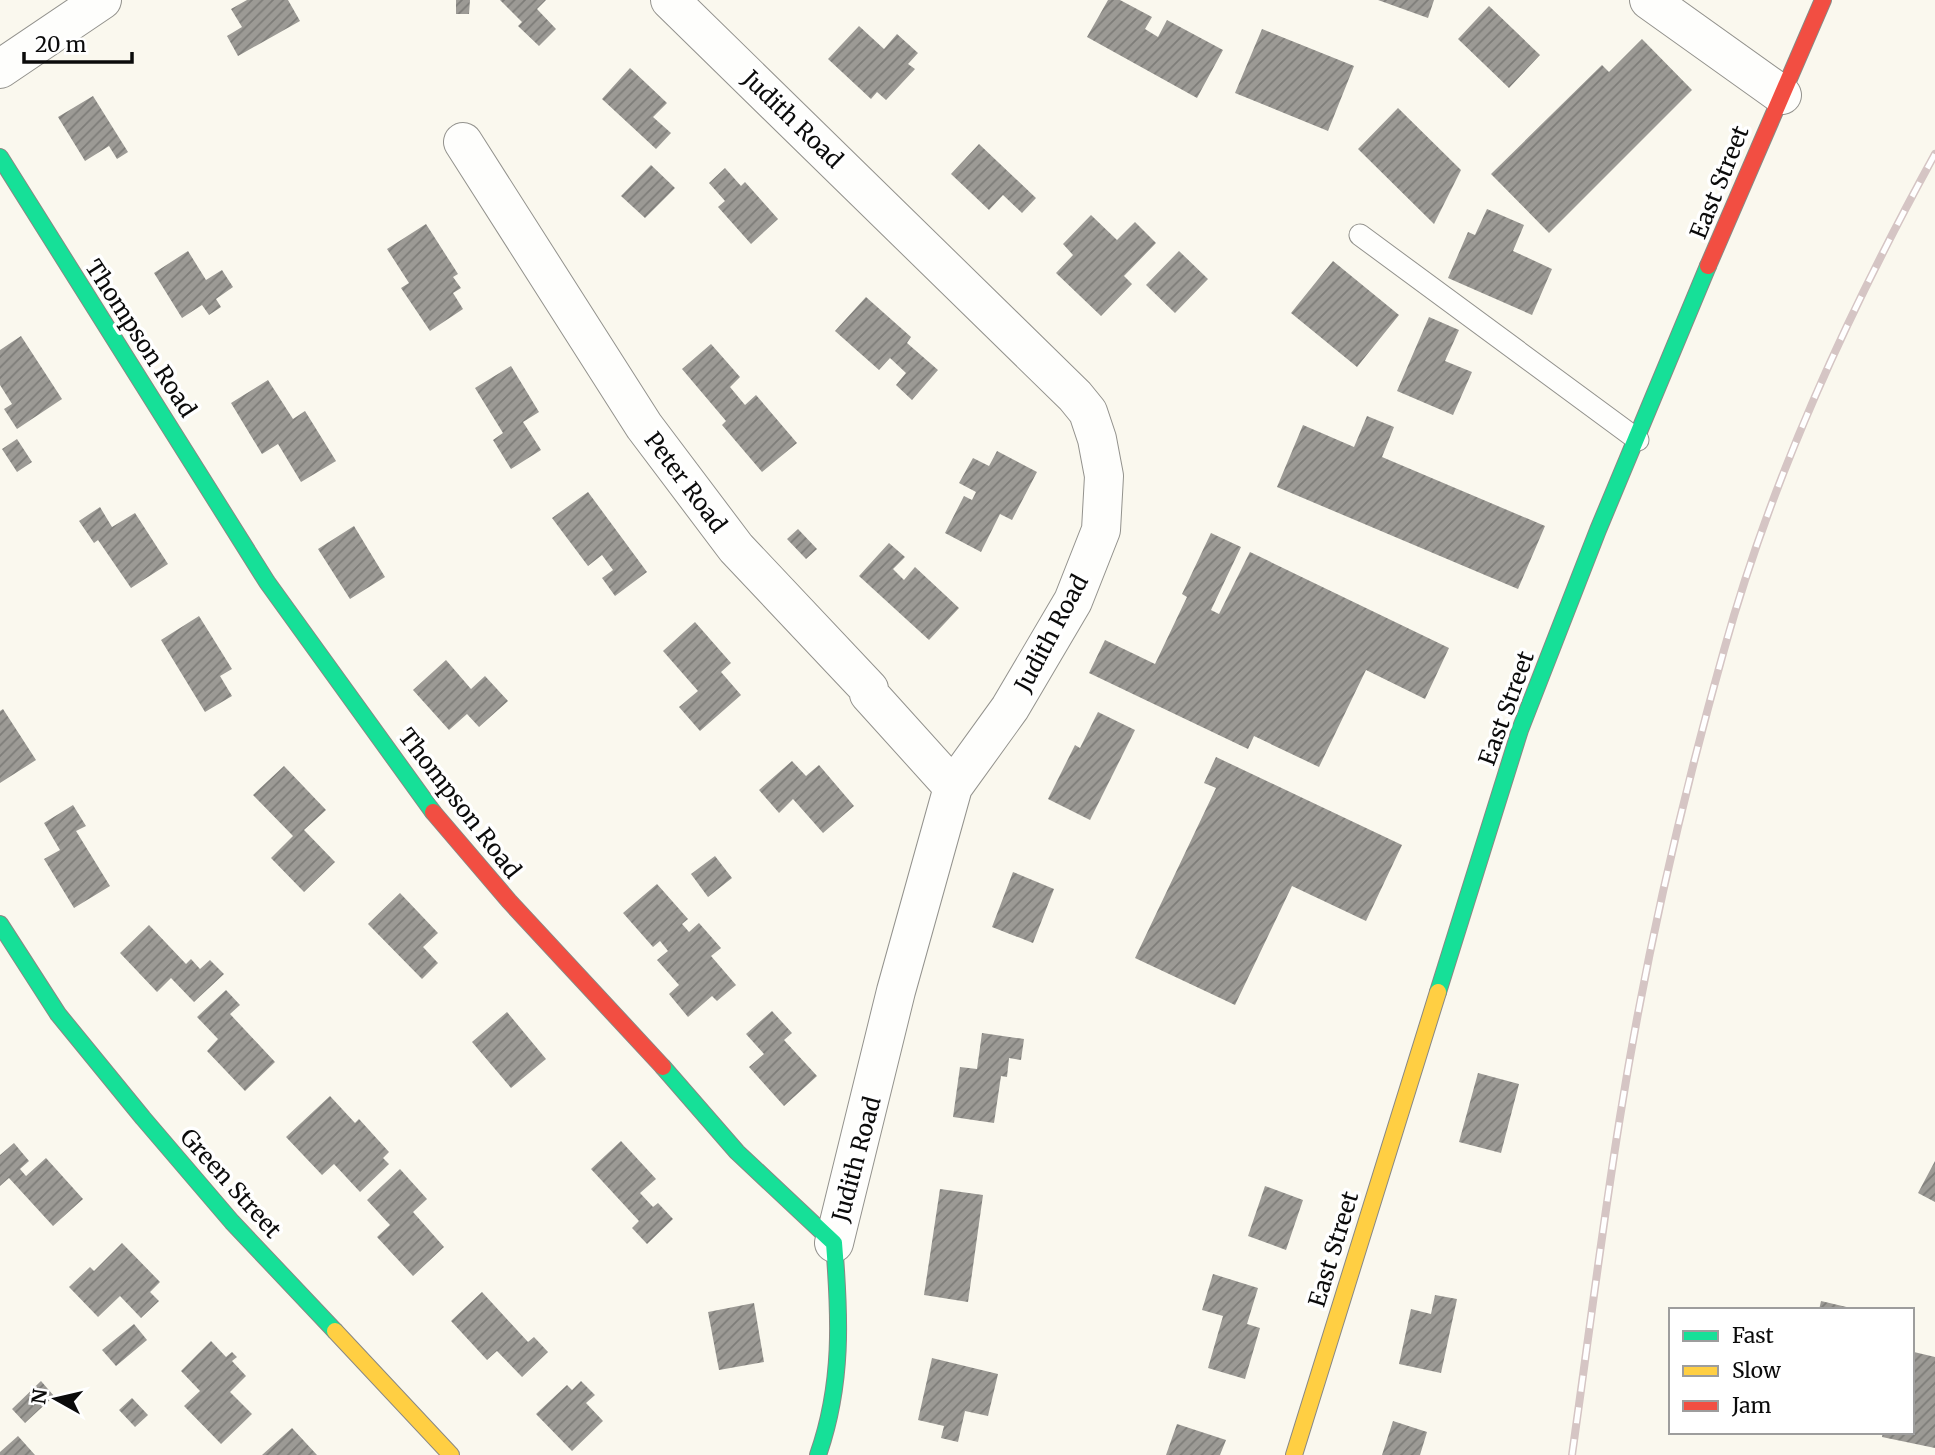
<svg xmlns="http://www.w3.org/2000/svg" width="1935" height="1455" viewBox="0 0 1935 1455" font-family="Merriweather,serif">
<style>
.building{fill:url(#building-hatch)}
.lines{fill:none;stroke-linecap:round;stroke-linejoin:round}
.lane-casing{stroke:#93928d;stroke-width:23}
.street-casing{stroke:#93928d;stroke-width:40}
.fast-casing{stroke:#898884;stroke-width:18}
.slow-casing{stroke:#898884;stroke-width:18}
.jam-casing{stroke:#898884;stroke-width:18}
.lane{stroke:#fefefc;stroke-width:21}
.street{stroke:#fefefc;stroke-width:38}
.fast{stroke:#16e098;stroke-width:16}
.slow{stroke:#ffcf43;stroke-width:16}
.jam{stroke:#f24e42;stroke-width:16}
.rail-casing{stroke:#d5c5c4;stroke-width:8}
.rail{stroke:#fff;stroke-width:5;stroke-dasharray:16;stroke-linecap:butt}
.labels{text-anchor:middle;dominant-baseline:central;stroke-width:7;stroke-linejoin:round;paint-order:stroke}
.street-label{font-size:23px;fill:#0b0b0b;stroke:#fff}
</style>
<defs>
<pattern id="building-hatch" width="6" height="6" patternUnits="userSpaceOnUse" patternTransform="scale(1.75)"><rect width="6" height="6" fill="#9c9a95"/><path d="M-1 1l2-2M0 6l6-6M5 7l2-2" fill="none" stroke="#7d7c78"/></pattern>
</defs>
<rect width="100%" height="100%" fill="#faf8ee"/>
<path class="building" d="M247,0H288L300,21L238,56L227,36L242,27L231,9Z
M456,0H470L469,14H456Z
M500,0H546L537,9L556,29L539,46L518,26L522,22Z
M1108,0H1120L1152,17L1145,29L1158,37L1167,20L1223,50L1197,98L1087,37Z
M1378,0H1434L1428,18Z
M1489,6L1540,55L1509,88L1458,39Z
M859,26L884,49L897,34L918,53L908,64L915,69L886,100L877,92L871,99L828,59Z
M1262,29L1354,66L1328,131L1235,93Z
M1642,39L1692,90L1549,233L1491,174L1602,65L1609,72Z
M630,68L667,103L653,117L671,133L656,149L602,99Z
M93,96L128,152L117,159L109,146L85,161L58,117Z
M1398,108L1461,170L1434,224L1358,149Z
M979,144L1036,198L1022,213L1003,195L989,210L951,174Z
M651,165L675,188L645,218L621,196Z
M725,168L741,186L745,182L778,219L751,244L718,207L725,201L709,183Z
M1487,209L1524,225L1513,251L1552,269L1532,315L1448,278L1468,232L1475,235Z
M1091,215L1117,240L1135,222L1156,243L1124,276L1132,284L1101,316L1056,273L1073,255L1063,244Z
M426,224L458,274L453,277L461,288L453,293L463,309L430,331L401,288L409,283L387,249Z
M188,251L206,280L222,270L233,287L216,299L221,307L209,315L202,305L182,318L154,273Z
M1179,251L1208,279L1175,313L1146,285Z
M1333,261L1399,315L1357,367L1291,313Z
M866,297L911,337L907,343L938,370L912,400L896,385L906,373L890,358L879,370L835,331Z
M1429,317L1459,330L1445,361L1472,372L1453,415L1397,391Z
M21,336L62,399L17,429L4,409L12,404L0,385V350Z
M711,344L740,377L730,387L745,405L756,395L797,443L762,472L722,425L726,421L682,369Z
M511,366L539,412L523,422L541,450L511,469L493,440L503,433L475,388Z
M268,380L293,419L305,411L336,461L301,482L278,444L262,454L231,403Z
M1367,416L1394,427L1382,457L1545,526L1518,589L1277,487L1303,425L1354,447Z
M17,439L32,462L17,472L2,449Z
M997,451L1037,472L1012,520L1000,514L981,552L945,533L964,496L972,500L976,492L959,483L973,458L989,466Z
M588,492L647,572L615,596L602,578L613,570L602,555L588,566L552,518Z
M100,507L112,527L135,513L168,564L131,588L98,540L94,543L79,521Z
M354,526L385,577L350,599L318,549Z
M798,529L817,549L806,559L787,539Z
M1211,533L1241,547L1211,610L1219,614L1250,552L1449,648L1425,699L1366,670L1319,767L1254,736L1248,749L1089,673L1105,640L1155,664L1187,597L1182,594Z
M889,543L905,557L893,569L904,580L915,567L959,608L929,640L859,576Z
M199,616L232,669L220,676L232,696L205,712L161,640Z
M695,622L731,663L721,672L741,695L700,731L679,707L698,691L663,651Z
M446,660L471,689L485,676L508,701L479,727L467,714L449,730L413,690Z
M3,709L36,760L0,783V711Z
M1098,712L1135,730L1090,820L1048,799L1075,745L1080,748Z
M1216,757L1402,845L1366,921L1292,886L1235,1005L1135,958L1216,788L1204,783Z
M792,761L806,776L819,765L854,806L823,833L793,799L779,813L759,790Z
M284,766L326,810L304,830L335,862L304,892L271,858L293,836L253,795Z
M73,805L86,826L76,831L110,886L74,908L44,859L60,850L44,823Z
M715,856L732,878L708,897L691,874Z
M1013,872L1054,889L1033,943L992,927Z
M657,884L688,919L682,924L689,932L699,923L721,948L711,956L736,985L717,1001L712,996L688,1017L669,994L679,985L657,960L668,951L660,941L653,947L623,913Z
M400,893L438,933L423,947L438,963L422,979L368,924Z
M149,925L186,964L191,959L200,969L210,960L224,974L194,1002L171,978L157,992L120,953Z
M226,990L240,1005L230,1014L275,1062L245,1091L207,1051L218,1039L197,1017Z
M772,1011L792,1033L784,1040L817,1076L784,1106L749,1067L764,1054L746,1034Z
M507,1012L546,1059L511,1088L472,1042Z
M982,1033L1024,1039L1021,1060L1009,1058L1007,1077L1001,1076L994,1123L953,1117L960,1067L977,1069Z
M1478,1073L1519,1084L1501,1153L1459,1142Z
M330,1096L355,1123L359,1119L389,1152L383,1158L389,1164L360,1192L334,1164L322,1175L286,1137Z
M621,1141L656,1179L640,1193L653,1207L658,1203L673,1219L647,1244L632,1228L639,1221L591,1169Z
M14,1143L29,1161L20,1169L26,1176L46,1158L83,1199L53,1226L9,1178L0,1186V1155Z
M1935,1161V1202L1918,1193Z
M400,1169L427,1199L413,1212L444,1247L413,1276L377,1237L390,1225L367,1200Z
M1265,1186L1303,1200L1286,1250L1248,1236Z
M940,1189L983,1195L968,1302L924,1295Z
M122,1243L160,1282L150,1292L159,1301L141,1318L120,1296L98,1317L69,1287L90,1267L94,1271Z
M1213,1274L1258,1288L1247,1324L1260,1328L1245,1379L1208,1368L1223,1316L1202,1310Z
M482,1292L528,1342L534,1337L548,1352L522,1377L497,1351L487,1360L451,1321Z
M1435,1295L1457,1299L1441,1373L1399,1364L1411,1309L1431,1314Z
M1821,1301L1855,1309L1854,1310H1819Z
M754,1303L764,1362L719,1370L708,1312Z
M134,1324L147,1340L116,1366L102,1350Z
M211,1341L226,1357L232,1352L237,1357L232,1361L246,1376L230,1392L252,1414L221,1444L184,1406L200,1391L181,1371Z
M1914,1352L1935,1357V1448L1882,1437L1883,1432H1912Z
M932,1358L998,1374L988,1416L965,1411L958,1442L941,1438L944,1426L918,1420Z
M41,1381L54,1396L25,1423L12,1409Z
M581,1381L595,1395L586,1403L603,1421L572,1451L536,1414L567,1385L572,1390Z
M132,1398L148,1415L135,1427L119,1410Z
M1393,1421L1427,1432L1420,1455H1382Z
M1177,1424L1226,1440L1220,1455H1166Z
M292,1428L317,1455H262Z
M18,1436L35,1455H0V1452Z"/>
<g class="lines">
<g class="lane-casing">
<path id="lane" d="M1360,235L1638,440"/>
</g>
<g class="street-casing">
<path id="street" d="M670,0L1075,396L1088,412L1097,439L1104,476L1101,530L1073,601L1010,708L953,787L896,991L834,1243
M1649,0L1782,95
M0,69L102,0
M463,142L644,426L736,548L869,689V694L953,787"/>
</g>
<g class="fast-casing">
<path id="fast" d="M0,157L267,582L433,812
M0,924L58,1014L143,1118L232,1222L335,1331
M1438,992L1520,730L1598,530L1708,266
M663,1067L737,1152L834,1243C840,1317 843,1384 818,1455"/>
</g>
<g class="slow-casing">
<path id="slow" d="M335,1331L451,1455
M1294,1455L1438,992"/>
</g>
<g class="jam-casing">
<path id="jam" d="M1708,266L1823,0
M433,812L509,901L663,1067"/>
</g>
<use href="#lane" class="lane"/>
<use href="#street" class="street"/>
<use href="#fast" class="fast"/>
<use href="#slow" class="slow"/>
<use href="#jam" class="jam"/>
<g class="rail-casing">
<path id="rail" d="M1572,1455C1588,1342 1602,1229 1620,1117C1645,959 1681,803 1724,650C1772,477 1849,311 1935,154"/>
</g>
<use href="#rail" class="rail"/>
</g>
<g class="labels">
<g class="street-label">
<text transform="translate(793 119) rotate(44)">Judith Road</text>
<text transform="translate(1719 182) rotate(-68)">East Street</text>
<text transform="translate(141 338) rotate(57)">Thompson Road</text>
<text transform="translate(686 482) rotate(53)">Peter Road</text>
<text transform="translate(1051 633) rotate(-62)">Judith Road</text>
<text transform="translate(1506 708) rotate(-70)">East Street</text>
<text transform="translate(460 803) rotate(52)">Thompson Road</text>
<text transform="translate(856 1159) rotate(-75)">Judith Road</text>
<text transform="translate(231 1183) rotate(48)">Green Street</text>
<text transform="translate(1333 1249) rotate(-73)">East Street</text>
</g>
</g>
<rect x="1669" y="1308" width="245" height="126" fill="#ffffff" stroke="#9d9d9d" stroke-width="2"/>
<rect x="1683" y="1331" width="35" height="10" fill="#16e098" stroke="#9d9d9d" stroke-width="2"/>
<text x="1732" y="1343" font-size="21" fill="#0b0b0b">Fast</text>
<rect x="1683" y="1366" width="35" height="10" fill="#ffcf43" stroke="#9d9d9d" stroke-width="2"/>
<text x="1732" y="1378" font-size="21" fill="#0b0b0b">Slow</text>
<rect x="1683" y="1401" width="35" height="10" fill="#f24e42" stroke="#9d9d9d" stroke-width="2"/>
<text x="1732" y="1413" font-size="21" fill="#0b0b0b">Jam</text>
<g transform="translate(56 1399) rotate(278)" stroke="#ffffff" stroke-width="5" paint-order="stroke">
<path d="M0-5L12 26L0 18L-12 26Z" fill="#0b0b0b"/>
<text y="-10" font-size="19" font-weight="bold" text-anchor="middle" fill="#0b0b0b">N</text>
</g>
<path d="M24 52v10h108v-10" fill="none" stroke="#0b0b0b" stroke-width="3.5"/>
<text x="35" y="52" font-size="21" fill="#0b0b0b" stroke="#ffffff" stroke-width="5" paint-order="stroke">20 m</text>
</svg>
